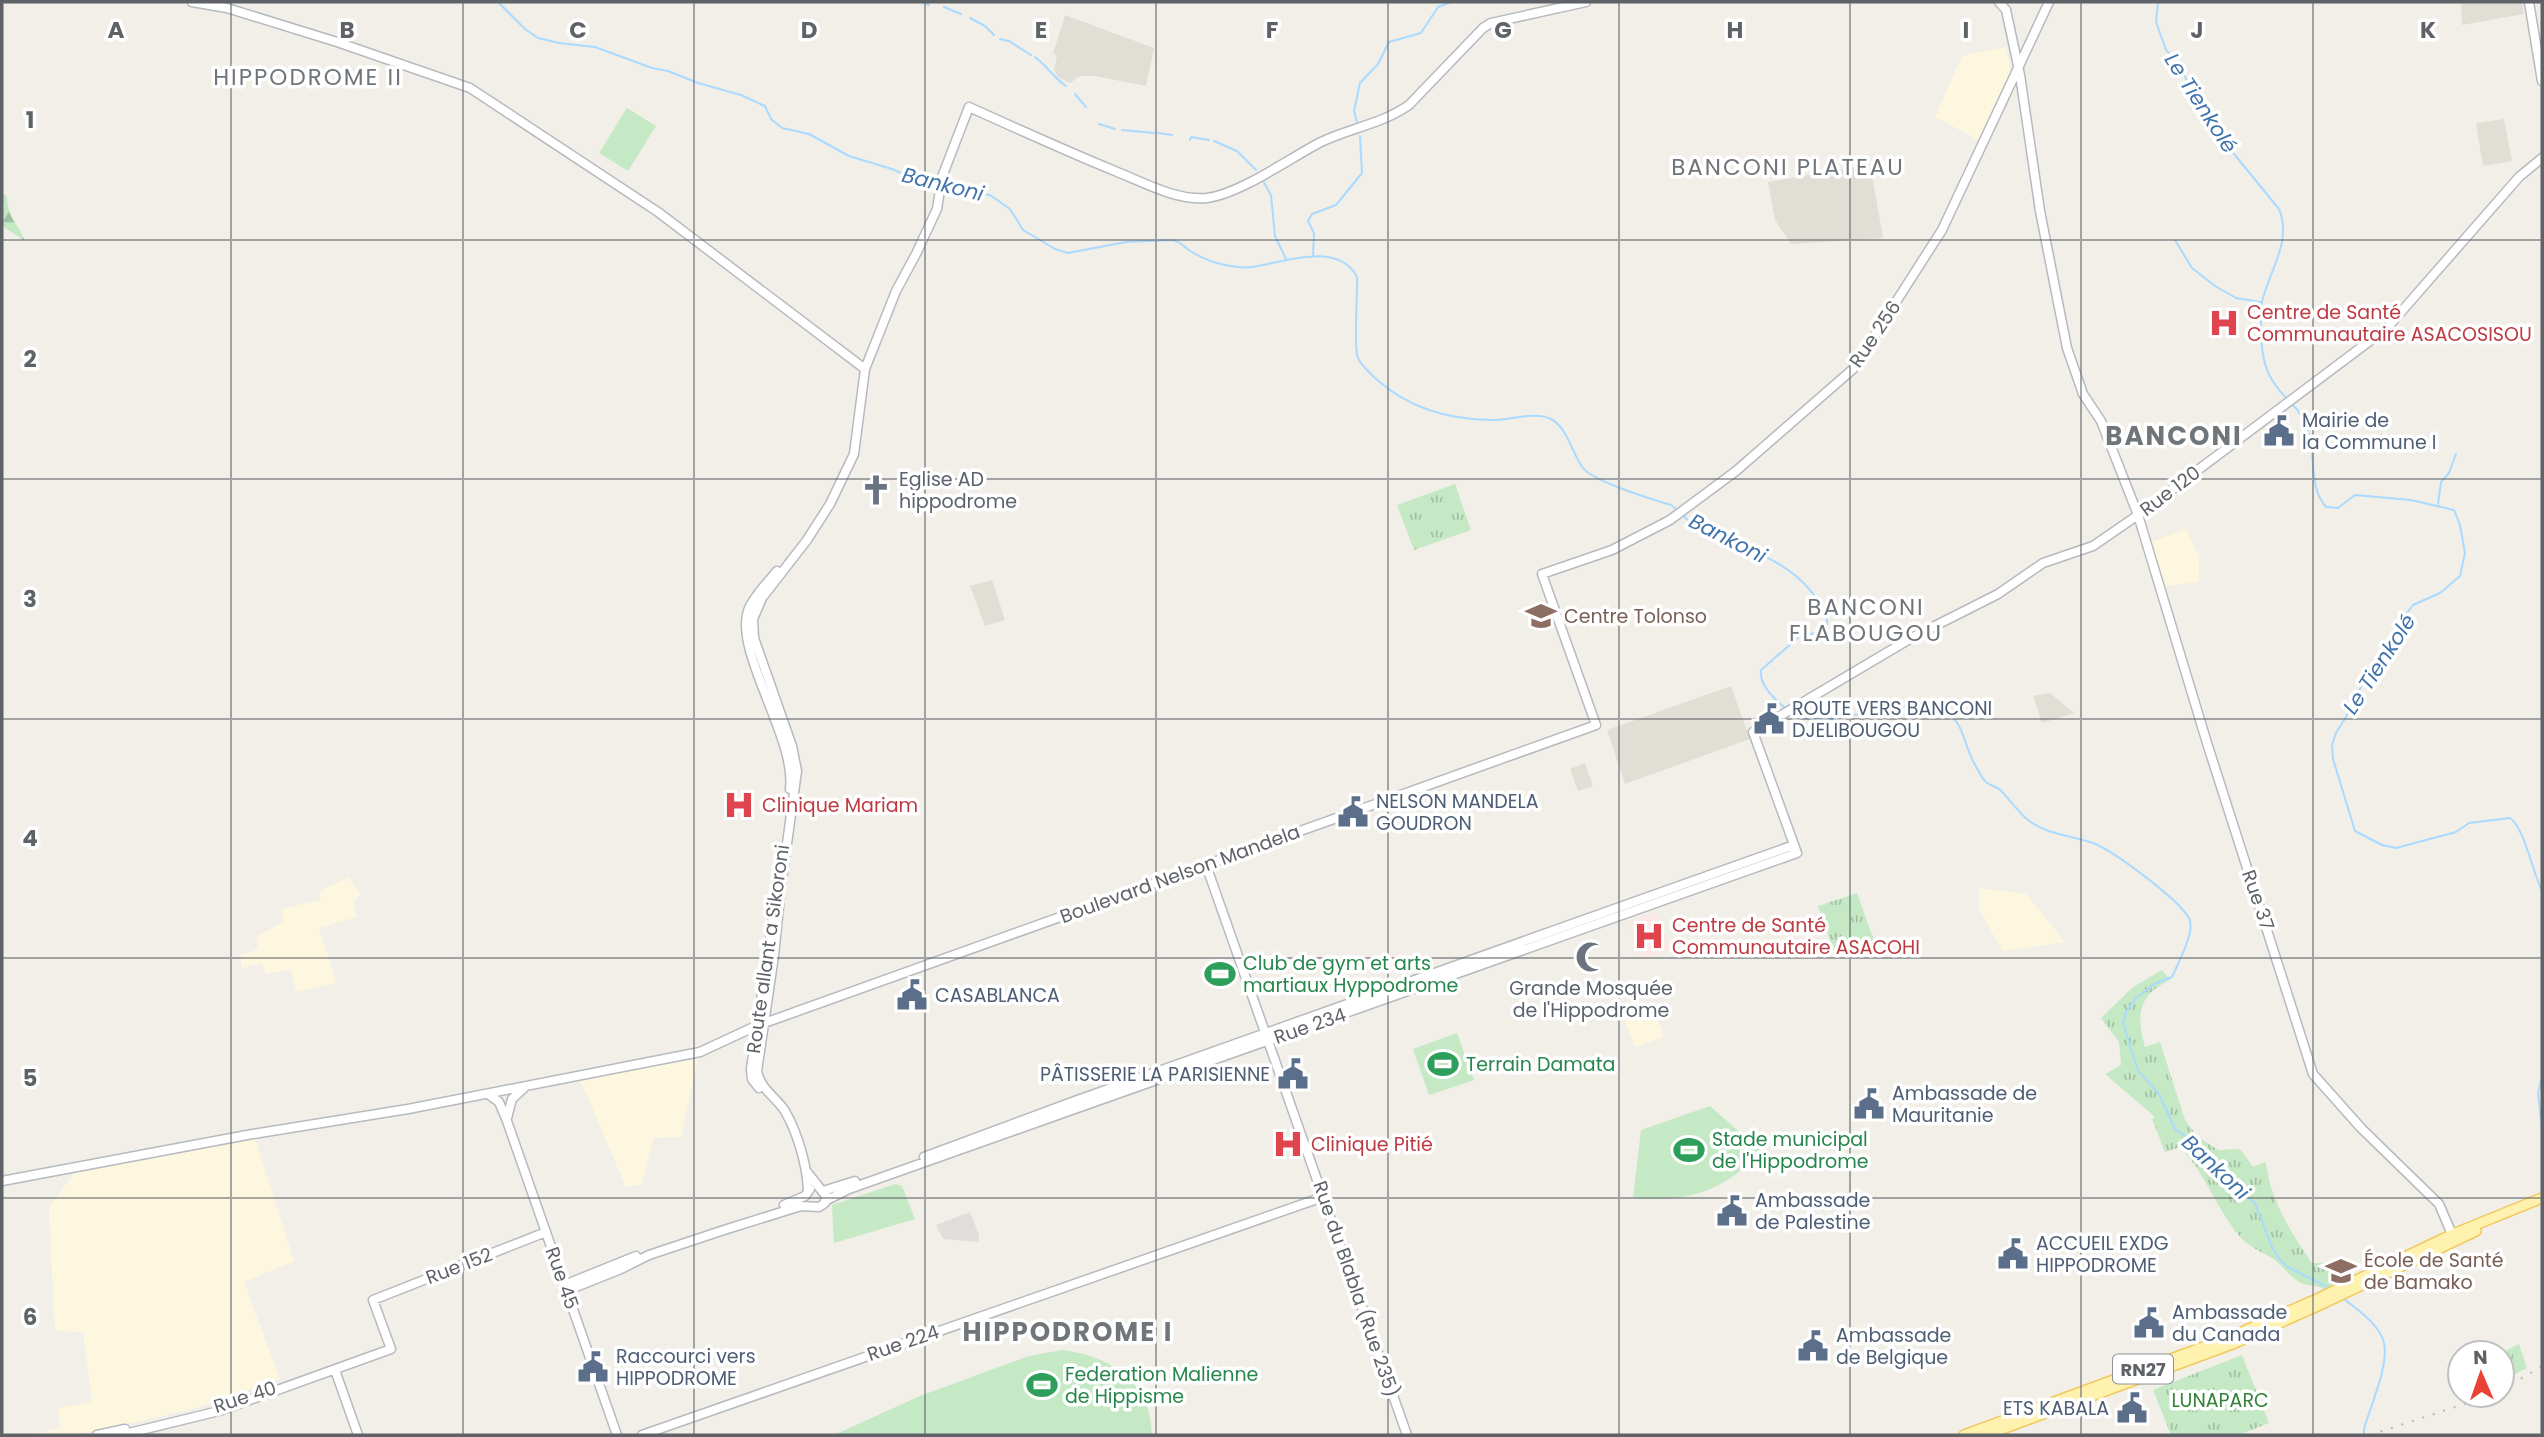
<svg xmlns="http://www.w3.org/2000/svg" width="2544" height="1437" viewBox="0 0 2544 1437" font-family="Poppins,sans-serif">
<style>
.commercial{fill:#fef7e0}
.industrial{fill:#e0deda}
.education{fill:#e1ded6}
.medical{fill:#fce8e6}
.grass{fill:url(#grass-tufts)}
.forest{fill:url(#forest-firs)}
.garden{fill:#c5e8c5}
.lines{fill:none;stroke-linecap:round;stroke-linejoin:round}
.stream{stroke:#aadaff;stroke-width:2}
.secondary-casing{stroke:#b6babf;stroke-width:11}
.primary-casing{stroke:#f2c960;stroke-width:12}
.secondary{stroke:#fff;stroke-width:8}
.primary{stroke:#fff2af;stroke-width:9}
.rail{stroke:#b6b7b8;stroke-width:2;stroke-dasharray:2 9;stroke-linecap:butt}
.grid{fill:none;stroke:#5f6368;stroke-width:2;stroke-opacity:0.55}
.labels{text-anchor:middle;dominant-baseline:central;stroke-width:7;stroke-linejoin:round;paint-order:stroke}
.shield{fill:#fff;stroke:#8f9295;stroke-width:2}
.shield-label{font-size:18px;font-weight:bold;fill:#5f6368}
.health-label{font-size:19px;fill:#be3a42;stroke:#fff;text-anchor:start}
.street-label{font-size:19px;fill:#5f6368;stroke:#fff}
.service-label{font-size:19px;fill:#4e5e75;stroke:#fff;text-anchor:start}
.worship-label{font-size:19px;fill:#5b616d;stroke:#fff;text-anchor:start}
.education-label{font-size:19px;fill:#785e54;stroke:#fff;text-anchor:start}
.leisure-label{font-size:19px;fill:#27864d;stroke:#fff;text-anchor:start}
.park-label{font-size:19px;fill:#348238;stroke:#fff}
.water-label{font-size:21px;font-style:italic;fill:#4174aa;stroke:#fff}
.quarter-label{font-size:23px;letter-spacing:2px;fill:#70757a;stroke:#fff}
.district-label{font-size:26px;font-weight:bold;letter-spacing:2px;fill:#70757a;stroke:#fff}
.grid-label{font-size:23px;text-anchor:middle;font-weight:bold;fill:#5f6368;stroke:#fff;stroke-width:7;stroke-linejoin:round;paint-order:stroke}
</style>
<defs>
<pattern id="grass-tufts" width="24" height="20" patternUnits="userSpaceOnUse" patternTransform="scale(1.75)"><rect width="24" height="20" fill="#c5e8c5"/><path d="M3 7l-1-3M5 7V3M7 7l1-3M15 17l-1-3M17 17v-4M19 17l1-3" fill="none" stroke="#a3c0a4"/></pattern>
<pattern id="forest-firs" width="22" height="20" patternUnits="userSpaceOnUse" patternTransform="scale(1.75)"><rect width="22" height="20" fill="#c5e8c5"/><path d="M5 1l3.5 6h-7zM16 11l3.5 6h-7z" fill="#a3c0a4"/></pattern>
</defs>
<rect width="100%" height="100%" fill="#f1efe8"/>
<path class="commercial" d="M2006,47L2011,73L1981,141L1935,117L1962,56Z
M2186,529L2199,557V582L2165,586L2151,542Z
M348,877L360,894L353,902L356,917L319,928L336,983L296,992L291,969L266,974L262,963L242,968L240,955L259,949L256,937L283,922L282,909L320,900L321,891Z
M1979,888L2026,894L2065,942L2003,951L1979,910Z
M1653,1005L1664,1037L1635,1047L1623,1015Z
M698,1059L681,1137L654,1138L642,1184L626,1187L580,1079Z
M255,1139L294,1261L244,1282L280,1379L190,1410L75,1435H32L60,1428L58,1408L92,1402L83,1332L55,1331L49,1208L75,1172Z"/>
<path class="industrial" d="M970,1212L979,1235V1242L943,1239L936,1225Z"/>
<path class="education" d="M2461,2H2522L2524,14L2462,25Z
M1065,15L1154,48L1146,86L1095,76H1080L1070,83L1058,77L1054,70L1057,55L1053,54Z
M2504,119L2512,161L2483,166L2476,123Z
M1870,164L1883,238L1791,244L1775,220L1768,182Z
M992,580L1005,620L985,626L970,586Z
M1731,686L1750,739L1625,784L1607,730Z
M2050,693L2074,713L2042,723L2033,696Z
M1585,763L1593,786L1578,791L1570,769Z"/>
<path class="medical" d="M1656,912L1670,950L1642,960L1629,922Z"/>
<path class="grass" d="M1455,484L1471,530L1414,550L1397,505Z
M1857,893L1874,941L1835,954L1818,906Z
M2162,970L2170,980C2138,995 2136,1015 2145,1047L2160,1042L2185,1120L2197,1136L2218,1150L2240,1149L2253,1167L2265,1162C2268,1169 2268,1177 2270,1184C2278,1212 2295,1239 2312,1263H2325L2337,1283L2324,1289C2316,1285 2312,1286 2304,1284C2293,1281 2284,1267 2275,1260C2261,1251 2246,1246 2236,1232C2215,1205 2204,1171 2180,1147L2165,1152L2152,1119L2155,1117L2105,1074L2121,1065L2119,1042L2101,1018L2133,987Z
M2519,1344L2527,1368L2502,1381L2501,1353Z
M2242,1355L2269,1423L2238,1435H2171L2153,1390Z"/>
<path class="forest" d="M2,194L7,196C8,219 17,221 25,241L2,226Z"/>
<path class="garden" d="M627,108L656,126L628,171L599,153Z
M1457,1033L1474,1080L1429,1095L1413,1049Z
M1710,1106L1762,1152C1721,1192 1690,1202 1633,1198L1641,1130Z
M895,1184L902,1186L915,1219L834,1243L832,1205Z
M1062,1350C1111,1356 1151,1382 1152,1435H834L920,1396L1029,1356Z"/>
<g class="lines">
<path class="stream" d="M498,2L525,29L538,38L559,43L595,47L652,68L668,71L698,83L741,95L765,106L771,119L782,128L809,134L849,156L892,169L924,183L938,186
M921,2L929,5
M2158,2L2156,22L2166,50L2177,61L2208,122L2279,209C2292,240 2271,268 2263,298C2260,306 2261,316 2261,325C2261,357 2264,376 2288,400
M944,7L961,14
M970,18L985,26L994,35
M1000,39L1009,41L1031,55
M1035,57C1047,66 1054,78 1066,86
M1075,94L1086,107
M1099,124L1115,129
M1358,126L1354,111L1360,83L1378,64L1389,42L1421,33L1438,7L1451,2
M1122,130L1154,133
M1158,133L1172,135
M1190,140L1191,137L1209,140
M1214,141L1237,151L1256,170
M1263,181L1271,195L1275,236L1286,259
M943,188L990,195L1010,209L1023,230L1055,249L1068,253L1126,242L1172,240C1181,241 1184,247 1190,251C1200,257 1214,263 1225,265C1234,267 1244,268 1252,267C1281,263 1338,240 1357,277C1358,294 1353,347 1358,358C1361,365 1369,372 1375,378C1408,408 1449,420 1493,420C1510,420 1535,411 1551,419C1568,428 1572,454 1583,468C1594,482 1652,499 1671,505L1677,510
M2175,240L2192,268L2215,286L2236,298L2260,302
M1313,256L1314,233L1308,221L1312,214L1336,205L1362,173L1360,136
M2292,404C2325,436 2302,480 2326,507L2338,508L2355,495L2411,500L2454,510L2460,525L2465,553L2460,576L2440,593L2413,605L2406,614L2383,653L2370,669L2346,717L2336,733L2332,745L2333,759L2355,831L2382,845L2396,848L2456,832L2469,823L2510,818C2524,827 2533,873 2542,891
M2438,504L2441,482L2449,473L2456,454
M1684,516L1692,525C1736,546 1796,559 1820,605C1824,612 1828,618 1827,625L1820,632L1800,636L1761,670C1759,686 1775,699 1786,709
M1790,713C1829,735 1896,693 1942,710C1964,719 1964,746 1974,763C1977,768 1981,777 1985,781C1988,785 1995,786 1999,789C2009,798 2017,811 2028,820C2047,835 2071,835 2093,843C2114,851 2178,899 2189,918C2196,931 2178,963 2172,977L2156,983L2136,998L2126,1012L2123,1023L2138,1071L2159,1094L2175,1129L2203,1149L2220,1167L2224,1178L2255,1203L2272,1247L2280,1260L2288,1267L2331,1289
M2542,1077L2538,1093L2542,1129
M2344,1299C2358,1310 2380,1325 2384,1343C2389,1366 2370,1407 2364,1429V1435"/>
<g class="secondary-casing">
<path id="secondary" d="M192,2L227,8L337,42L470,88L658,212L865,369
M1999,2L2006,10L2020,75L2040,211L2067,348L2083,394L2101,421L2138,515L2207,743L2313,1074L2361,1128L2439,1204L2454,1239
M2529,2L2542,81
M777,571C768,582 757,593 750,606C729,646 797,737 790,789
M1206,865L1407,1435
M759,1088L752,1079L751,1069L774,910
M488,1094L499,1102L507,1121L617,1435
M507,1118L512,1099L524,1088
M924,1157L1072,1102L1794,845
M2,1181L247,1135L408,1109L700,1052L756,1026L1596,725L1542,574L1612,550L1670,520L1736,471L1853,369L1942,230L2049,2
M808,1191C807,1165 798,1134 785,1111C776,1097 760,1089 757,1071L774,956L781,887L797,771L792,746L754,638L753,619L762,598L807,540L830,504L854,454L865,369L896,291L916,254L937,209L942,177L969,107C1018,129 1066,151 1115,171C1143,182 1176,201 1207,198C1240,194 1290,158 1321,142C1350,128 1382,124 1409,105L1483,28L1491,23L1586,2
M823,1191L855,1181
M825,1201L849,1189L1797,853L1753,732L1913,637L1998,594L2043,563L2093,546L2138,515L2387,328L2519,177L2542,158
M784,1205L805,1196L810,1189
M564,1285L636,1256
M566,1291L621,1269L649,1255L727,1229L801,1206L819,1207L825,1203L826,1196L807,1172
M335,1370L358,1435
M97,1435L125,1429
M121,1435L219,1411L391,1349L373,1300L546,1232
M642,1435L1323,1197"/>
</g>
<g class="primary-casing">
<path id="primary" d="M1964,1435L2228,1338L2319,1298L2453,1234L2542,1198
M1986,1435L2235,1343L2322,1304L2476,1231"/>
</g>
<use href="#secondary" class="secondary"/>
<use href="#primary" class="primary"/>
<path class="rail" d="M2502,1390L2542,1366
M2370,1435L2492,1395"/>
</g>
<path class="grid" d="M231,2V1435M463,2V1435M694,2V1435M925,2V1435M1156,2V1435M1388,2V1435M1619,2V1435M1850,2V1435M2081,2V1435M2313,2V1435M2,240H2542M2,479H2542M2,719H2542M2,958H2542M2,1198H2542"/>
<defs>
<g id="hospital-bare" transform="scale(2.415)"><path d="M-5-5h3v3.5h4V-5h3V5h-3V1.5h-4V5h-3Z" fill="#e0444e" stroke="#fff" stroke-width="2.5" paint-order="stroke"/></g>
<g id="civic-bare" transform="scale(2.415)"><path d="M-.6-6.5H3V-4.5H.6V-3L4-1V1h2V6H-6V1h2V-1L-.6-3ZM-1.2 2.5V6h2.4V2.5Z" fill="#5c6f8a" stroke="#fff" stroke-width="2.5" paint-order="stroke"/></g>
<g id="church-bare" transform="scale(2.415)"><path d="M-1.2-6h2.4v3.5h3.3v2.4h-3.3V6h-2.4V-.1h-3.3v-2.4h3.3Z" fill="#6b7280" stroke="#fff" stroke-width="2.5" paint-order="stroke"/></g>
<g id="university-bare" transform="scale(2.415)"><path d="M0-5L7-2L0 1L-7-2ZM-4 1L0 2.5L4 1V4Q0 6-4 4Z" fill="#8d6e63" stroke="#fff" stroke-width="2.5" paint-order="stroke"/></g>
<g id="mosque-bare" transform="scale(2.415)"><path d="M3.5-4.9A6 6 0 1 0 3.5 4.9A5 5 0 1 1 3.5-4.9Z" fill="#6b7280" stroke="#fff" stroke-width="2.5" paint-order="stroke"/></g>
<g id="stadium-bare" transform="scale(2.415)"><path d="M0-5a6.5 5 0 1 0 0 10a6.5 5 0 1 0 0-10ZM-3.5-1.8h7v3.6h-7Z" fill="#2e9e5b" stroke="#fff" stroke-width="2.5" paint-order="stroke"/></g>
</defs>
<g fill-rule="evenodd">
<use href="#hospital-bare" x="2224" y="323"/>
<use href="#civic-bare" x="2279" y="431"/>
<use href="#church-bare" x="876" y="490"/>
<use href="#university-bare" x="1541" y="616"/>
<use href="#civic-bare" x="1769" y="719"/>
<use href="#hospital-bare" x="739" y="805"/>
<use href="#civic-bare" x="1353" y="812"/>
<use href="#hospital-bare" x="1649" y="936"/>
<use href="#mosque-bare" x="1591" y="957"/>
<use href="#stadium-bare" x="1220" y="974"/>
<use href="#civic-bare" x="912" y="995"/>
<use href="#stadium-bare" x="1443" y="1064"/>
<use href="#civic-bare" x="1293" y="1074"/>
<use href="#civic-bare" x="1869" y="1104"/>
<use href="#hospital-bare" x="1288" y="1144"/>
<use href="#stadium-bare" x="1689" y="1150"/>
<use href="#civic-bare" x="1732" y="1211"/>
<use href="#civic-bare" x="2013" y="1254"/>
<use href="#university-bare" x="2341" y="1271"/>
<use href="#civic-bare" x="2149" y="1323"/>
<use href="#civic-bare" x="1813" y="1346"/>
<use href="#civic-bare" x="593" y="1367"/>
<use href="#stadium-bare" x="1042" y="1385"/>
<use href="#civic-bare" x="2132" y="1408"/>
</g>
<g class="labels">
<rect class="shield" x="2113" y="1354.5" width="60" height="29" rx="5"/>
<g class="shield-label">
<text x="2143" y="1369">RN27</text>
</g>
<g class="health-label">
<text x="2247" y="312">Centre de Santé<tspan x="2247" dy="22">Communautaire ASACOSISOU</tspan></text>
<text x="762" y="805">Clinique Mariam</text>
<text x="1672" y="925">Centre de Santé<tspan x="1672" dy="22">Communautaire ASACOHI</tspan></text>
<text x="1311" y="1144">Clinique Pitié</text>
</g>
<g class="street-label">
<text transform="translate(1875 334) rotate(-56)">Rue 256</text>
<text transform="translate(2170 491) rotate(-37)">Rue 120</text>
<text transform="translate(1180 874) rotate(-20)">Boulevard Nelson Mandela</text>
<text transform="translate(2258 900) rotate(71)">Rue 37</text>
<text transform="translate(768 949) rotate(-82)">Route allant a Sikoroni</text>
<text transform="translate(1310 1026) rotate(-19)">Rue 234</text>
<text transform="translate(459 1266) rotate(-21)">Rue 152</text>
<text transform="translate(562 1278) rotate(71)">Rue 45</text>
<text transform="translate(1356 1289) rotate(71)">Rue du Blabla (Rue 235)</text>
<text transform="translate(903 1343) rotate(-19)">Rue 224</text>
<text transform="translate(245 1397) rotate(-18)">Rue 40</text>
</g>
<g class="service-label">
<text x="2302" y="420">Mairie de<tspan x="2302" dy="22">la Commune I</tspan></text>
<text x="1792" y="708">ROUTE VERS BANCONI<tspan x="1792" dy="22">DJELIBOUGOU</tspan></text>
<text x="1376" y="801">NELSON MANDELA<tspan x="1376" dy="22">GOUDRON</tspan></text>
<text x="935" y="995">CASABLANCA</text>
<text x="1270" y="1074" text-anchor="end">PÂTISSERIE LA PARISIENNE</text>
<text x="1892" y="1093">Ambassade de<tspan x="1892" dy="22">Mauritanie</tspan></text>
<text x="1755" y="1200">Ambassade<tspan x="1755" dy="22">de Palestine</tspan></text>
<text x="2036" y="1243">ACCUEIL EXDG<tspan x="2036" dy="22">HIPPODROME</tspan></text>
<text x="2172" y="1312">Ambassade<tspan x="2172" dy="22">du Canada</tspan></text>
<text x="1836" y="1335">Ambassade<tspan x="1836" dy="22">de Belgique</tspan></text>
<text x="616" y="1356">Raccourci vers<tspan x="616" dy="22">HIPPODROME</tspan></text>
<text x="2109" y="1408" text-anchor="end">ETS KABALA</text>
</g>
<g class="worship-label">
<text x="899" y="479">Eglise AD<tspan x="899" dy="22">hippodrome</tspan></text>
<text x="1591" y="988" text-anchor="middle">Grande Mosquée<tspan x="1591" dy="22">de l'Hippodrome</tspan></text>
</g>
<g class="education-label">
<text x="1564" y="616">Centre Tolonso</text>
<text x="2364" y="1260">École de Santé<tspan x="2364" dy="22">de Bamako</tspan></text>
</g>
<g class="leisure-label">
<text x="1243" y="963">Club de gym et arts<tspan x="1243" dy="22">martiaux Hyppodrome</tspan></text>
<text x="1466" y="1064">Terrain Damata</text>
<text x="1712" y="1139">Stade municipal<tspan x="1712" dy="22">de l'Hippodrome</tspan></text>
<text x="1065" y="1374">Federation Malienne<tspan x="1065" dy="22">de Hippisme</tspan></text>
</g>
<g class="park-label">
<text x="2220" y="1400">LUNAPARC</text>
</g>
<g class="water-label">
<text transform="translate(2201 103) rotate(57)">Le Tienkolé</text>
<text transform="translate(943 184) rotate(14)">Bankoni</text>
<text transform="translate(1728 538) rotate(27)">Bankoni</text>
<text transform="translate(2379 664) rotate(-57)">Le Tienkolé</text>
<text transform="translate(2216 1167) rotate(43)">Bankoni</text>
</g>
<g class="quarter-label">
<text x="308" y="77">HIPPODROME II</text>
<text x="1788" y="167">BANCONI PLATEAU</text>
<text x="1866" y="607">BANCONI<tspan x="1866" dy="26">FLABOUGOU</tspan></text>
</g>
<g class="district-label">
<text x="2174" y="436">BANCONI</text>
<text x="1068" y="1332">HIPPODROME I</text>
</g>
</g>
<g class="grid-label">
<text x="116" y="38">A</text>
<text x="347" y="38">B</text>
<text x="578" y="38">C</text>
<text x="809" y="38">D</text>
<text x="1041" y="38">E</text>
<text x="1272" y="38">F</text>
<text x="1503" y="38">G</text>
<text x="1735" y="38">H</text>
<text x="1966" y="38">I</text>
<text x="2197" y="38">J</text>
<text x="2428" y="38">K</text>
<text x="30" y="128">1</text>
<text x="30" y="367">2</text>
<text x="30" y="607">3</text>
<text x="30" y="846">4</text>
<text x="30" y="1086">5</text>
<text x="30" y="1325">6</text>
</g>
<rect width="2544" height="1437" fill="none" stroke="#5f6368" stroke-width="7"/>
<g transform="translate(2481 1374) rotate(358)"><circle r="33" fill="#ffffff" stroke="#bfc1c3" stroke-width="2"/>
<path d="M0-5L12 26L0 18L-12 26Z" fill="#ea4335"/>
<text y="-10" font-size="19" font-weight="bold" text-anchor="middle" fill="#5f6368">N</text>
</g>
</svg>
